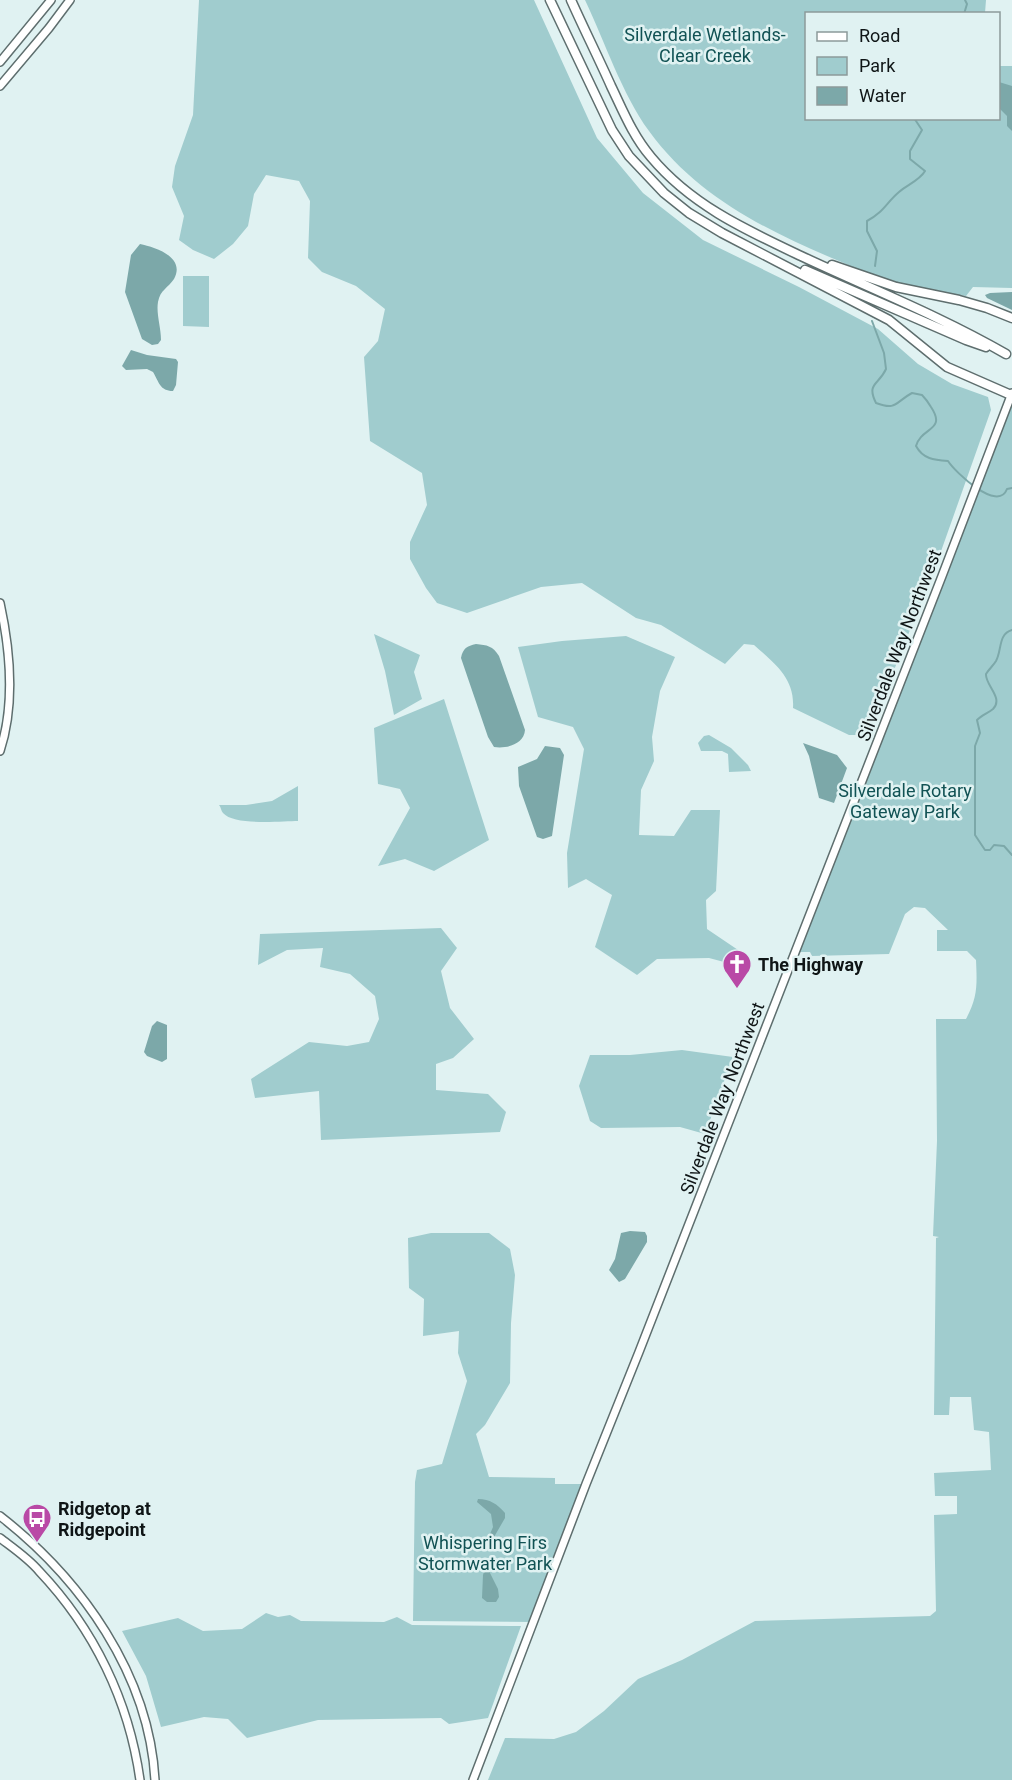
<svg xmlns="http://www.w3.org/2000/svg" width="1012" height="1780" viewBox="0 0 1012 1780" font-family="Roboto,sans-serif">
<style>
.green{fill:#a0ccce}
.water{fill:#7ca8a9}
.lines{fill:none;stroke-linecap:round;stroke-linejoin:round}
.stream{stroke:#7ca8a9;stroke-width:2}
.secondary-casing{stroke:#5e6e6e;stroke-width:10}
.trunk-casing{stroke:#5e6e6e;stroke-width:11}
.secondary{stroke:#fff;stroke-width:7}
.trunk{stroke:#fff;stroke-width:8}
.labels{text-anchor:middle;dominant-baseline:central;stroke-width:5;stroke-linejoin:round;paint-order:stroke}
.park-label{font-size:18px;fill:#115254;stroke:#e0f2f2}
.street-label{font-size:18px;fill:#0f1516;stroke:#e0f2f2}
.poi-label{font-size:18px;font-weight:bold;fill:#0f1516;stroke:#e0f2f2;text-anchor:start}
</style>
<rect width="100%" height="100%" fill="#e0f2f2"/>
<path class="green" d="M199,0H534L597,138L643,193L703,240L799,287L878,329L918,364L952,384L988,397L991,410L939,557L871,728L864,735H849L793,708C795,678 774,663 754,645L744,644L725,664L661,625L636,618L582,583L541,587L467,613L437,603L426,588L410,559V542L427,505L422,473L370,441L364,357L378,341L385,309L356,286L322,272L308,258L310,201L299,181L266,175L254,194L248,226L233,244L214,259L193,250L179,240L184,216L172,187L175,166L193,115Z
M585,0H986L985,13L806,14V118H998L999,66H1012V288L973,287L966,296C952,294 938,294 925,291C895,285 867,273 839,261C767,231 696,196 649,131C622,94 605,42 585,0Z
M183,276H209V327L183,326Z
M1008,402L1012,404V1780H488L505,1738L554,1739L576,1732L604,1711L638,1679L682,1660L755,1621L930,1616L936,1611L934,1515L957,1514V1496H935L934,1473L991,1470L989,1432L974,1430L971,1397H950L949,1415H934L936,1238L939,1237L933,1236L937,1141L936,1019H966C978,997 977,984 976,960L967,951H937V930H948L925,908L914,907L905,914L889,954L812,956L810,952H796Z
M374,634L420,655L414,672L422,699L394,715L385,671Z
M626,636L675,657L660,691L652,737L654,761L641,790L639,835L674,836L691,810H720L716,891L706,900L707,929L744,954L743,967L709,958L657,959L637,975L595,947L612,895L586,879L568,888L567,853L584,749L573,727L538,717L518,647L562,641Z
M444,699L489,840L434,871L405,859L378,866L410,808L400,789L378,784L374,728Z
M709,735L731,748L748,765L751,771L729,772L728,754L722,751H701L698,743L704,736Z
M298,786V821C282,821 234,826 223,813C221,811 221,807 219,805H246L272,801Z
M441,928L457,948L441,971L450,1008L474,1039L453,1058L436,1064V1090L488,1094L506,1112L500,1132L321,1140L319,1091L255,1098L251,1079L309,1042L347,1046L369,1042L379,1019L375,996L350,974L320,967L323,948L287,950L258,965L260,934Z
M682,1050L733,1057L705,1134L680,1127L601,1128L590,1121L579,1086L590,1055H630Z
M431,1233H489L510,1249L515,1275L511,1323L510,1383L485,1425L476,1434L489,1477L555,1478V1484H586L533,1622L413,1621L415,1482L417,1470L442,1464L467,1381L458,1353L459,1331L423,1336L424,1299L409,1288L408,1238Z
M266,1613L278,1617L290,1615L301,1621L384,1622L397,1617L412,1625L521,1626L488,1718L449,1724L441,1718L318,1720L247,1738L228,1719L204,1717L161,1727L146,1676L122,1631L178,1618L203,1631L242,1629Z"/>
<path class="water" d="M999,82L1012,86V131L1007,126V116L999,108Z
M140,244C155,247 186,257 174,279C168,288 160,290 158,302C156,314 161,327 161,340L158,344L152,345L142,339L125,292L131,255Z
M1012,292V310L987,298L985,295L990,293Z
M131,350L147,355L176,359L178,362L176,385L173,391C160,391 159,382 153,372L147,369L126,370L122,366Z
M476,644C487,645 493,646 499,656L525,730C524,744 507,749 494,747L488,737L461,658C463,648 467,646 476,644Z
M803,743L837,755L847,768L834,803L819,798L809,756Z
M545,746L560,748L564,755L552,836L543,839L537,837L519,786L518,767L537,759Z
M157,1021L167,1025V1059L162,1062L147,1056L144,1052L152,1026Z
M630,1231L645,1232L647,1236V1242L625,1279L619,1282L609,1270L615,1259L621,1233Z
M478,1499C490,1499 497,1504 505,1513V1518L490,1544L487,1541L493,1527L491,1514L477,1502Z
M486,1565L498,1589L499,1597L496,1602H487L482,1598L483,1575Z"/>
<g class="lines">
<path class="stream" d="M964,14L967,4L965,0
M875,266L877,251L867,231V221C884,212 886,203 899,192C907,185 920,180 925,171L910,159V151L922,130L914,118
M872,321L884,353L886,369C879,385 866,383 876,403C897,411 895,402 912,393L922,395C926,399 928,402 931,407C947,431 921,427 916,446C923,459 934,460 948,461C955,472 998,513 1007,489L1012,488
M1012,630C998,634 1002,650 996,661C993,666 989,669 986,674C985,685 1004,698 993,709C988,713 982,715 977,720L980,733L975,746V835L985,850H990L994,845L1004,846L1012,855"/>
<g class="secondary-casing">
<path id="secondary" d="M0,62L51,0
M0,86L49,28L70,0
M0,603C10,649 15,705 0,751
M0,1516C81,1579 149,1674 155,1780
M0,1538C13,1548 28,1558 39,1571C94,1629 129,1701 140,1780
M473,1780L586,1484L639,1352L942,576L1012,393"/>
</g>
<g class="trunk-casing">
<path id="trunk" d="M550,0L612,130L629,156L664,193L689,213L722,233L889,320L947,367L1011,395
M571,0C584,29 598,57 611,86C623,111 633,136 651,157C691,205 746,230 801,256C869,288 940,316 1006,354
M832,265L896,287L959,300L987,308L1012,318
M805,270L966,340L986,347"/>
</g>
<use href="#secondary" class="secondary"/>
<use href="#trunk" class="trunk"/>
</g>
<defs>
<g id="church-pin" transform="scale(1.5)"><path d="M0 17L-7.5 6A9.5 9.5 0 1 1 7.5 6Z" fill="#b949a6" stroke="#e0f2f2"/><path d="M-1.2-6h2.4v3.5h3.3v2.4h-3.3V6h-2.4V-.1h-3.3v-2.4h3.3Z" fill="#fff"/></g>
<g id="bus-pin" transform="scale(1.5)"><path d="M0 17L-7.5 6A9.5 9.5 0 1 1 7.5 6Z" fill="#b949a6" stroke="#e0f2f2"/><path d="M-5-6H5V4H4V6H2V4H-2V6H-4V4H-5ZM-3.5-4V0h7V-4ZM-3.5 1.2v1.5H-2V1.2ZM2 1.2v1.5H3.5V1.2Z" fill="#fff"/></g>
</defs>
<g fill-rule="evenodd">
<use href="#church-pin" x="737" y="964"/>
<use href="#bus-pin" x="37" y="1518"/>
</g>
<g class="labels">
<g class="park-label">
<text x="705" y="34">Silverdale Wetlands-<tspan x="705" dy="21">Clear Creek</tspan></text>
<text x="905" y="790">Silverdale Rotary<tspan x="905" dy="21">Gateway Park</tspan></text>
<text x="485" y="1542">Whispering Firs<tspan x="485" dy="21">Stormwater Park</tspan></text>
</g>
<g class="street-label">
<text transform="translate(899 645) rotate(-69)">Silverdale Way Northwest</text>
<text transform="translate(722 1098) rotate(-69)">Silverdale Way Northwest</text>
</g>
<g class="poi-label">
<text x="758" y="964">The Highway</text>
<text x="58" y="1508">Ridgetop at<tspan x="58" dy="21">Ridgepoint</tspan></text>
</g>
</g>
<rect x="805" y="12" width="195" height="108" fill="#e0f2f2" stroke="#8c9a9a" stroke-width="1.5"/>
<rect x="817" y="32" width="30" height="9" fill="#ffffff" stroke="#8c9a9a" stroke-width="1.5"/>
<text x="859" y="42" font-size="18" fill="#0f1516">Road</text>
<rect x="817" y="57" width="30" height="18" fill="#a0ccce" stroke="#8c9a9a" stroke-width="1.5"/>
<text x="859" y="72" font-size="18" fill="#0f1516">Park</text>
<rect x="817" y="87" width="30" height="18" fill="#7ca8a9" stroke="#8c9a9a" stroke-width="1.5"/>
<text x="859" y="102" font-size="18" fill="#0f1516">Water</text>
</svg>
